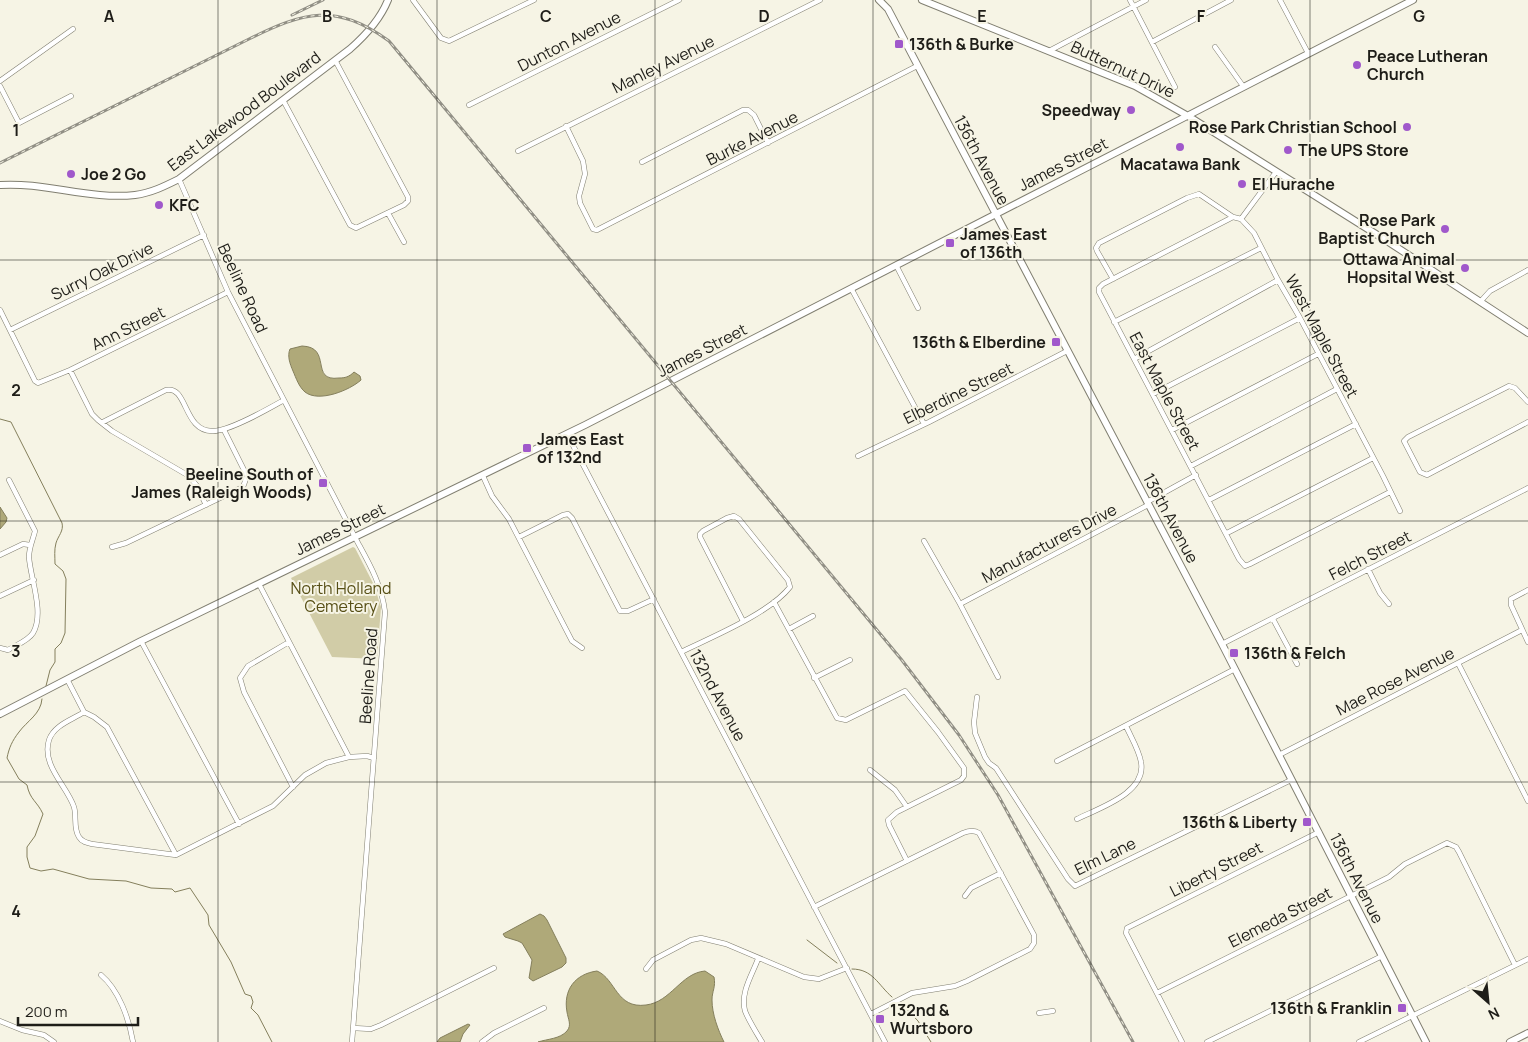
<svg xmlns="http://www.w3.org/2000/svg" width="1528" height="1042" viewBox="0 0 1528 1042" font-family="Manrope,sans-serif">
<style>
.green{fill:#d1cca7}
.water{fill:#afa979;stroke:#847f5c}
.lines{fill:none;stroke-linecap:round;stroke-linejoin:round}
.stream{stroke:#847f5c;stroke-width:1}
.street-casing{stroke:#817f71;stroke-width:5.5}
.secondary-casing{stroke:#817f71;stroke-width:8}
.street{stroke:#fff;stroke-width:4.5}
.secondary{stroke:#fff;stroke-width:6}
.rail-casing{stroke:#918f85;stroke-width:3}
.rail{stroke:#f6f4e5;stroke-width:1;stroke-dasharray:4;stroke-linecap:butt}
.grid{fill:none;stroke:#1e1d18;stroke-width:1;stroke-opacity:0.55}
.poi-dot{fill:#a058cb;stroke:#f6f4e5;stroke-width:2}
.labels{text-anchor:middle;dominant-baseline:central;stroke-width:4;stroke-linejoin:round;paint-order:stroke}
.street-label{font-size:16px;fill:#1e1d18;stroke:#f6f4e5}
.poi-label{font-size:16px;font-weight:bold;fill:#1e1d18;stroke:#f6f4e5;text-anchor:start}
.park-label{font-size:16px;fill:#574f16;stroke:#f6f4e5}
.grid-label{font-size:16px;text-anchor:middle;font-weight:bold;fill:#1e1d18;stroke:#f6f4e5;stroke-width:4;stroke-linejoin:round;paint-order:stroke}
</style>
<rect width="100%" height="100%" fill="#f6f4e5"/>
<path class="green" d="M353,547L355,548L374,585L381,607L377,659L332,657L291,578Z"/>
<path class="water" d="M302,346C333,347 309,382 339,378C345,378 349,377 354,372L360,376L361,380C350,390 319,403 305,392C299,387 296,378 293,371C290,364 287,356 290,349Z
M0,507L7,518L6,522L0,529Z
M540,914L544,916L547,920L566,958V963L562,967L533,981L529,978L532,960L525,948L522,943L518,941L505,937L503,934Z
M597,971C616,979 616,1009 646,1005C671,1002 681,973 705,971L714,977C716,987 712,991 712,1000C712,1014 718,1030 724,1042H538C547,1039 560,1039 567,1031C572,1025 568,1019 567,1012C563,990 575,974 597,971Z
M468,1024L470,1025L463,1034L460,1042H437L440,1038Z"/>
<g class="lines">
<path class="stream" d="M0,419L11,422L13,426L62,523C64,531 58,536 56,543C54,550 55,557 55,564L63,571L66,579L65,633L61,643L55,649V662L50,670L46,686
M42,699C41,714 27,721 19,732C12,741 9,748 7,758L19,779L27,785C30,800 37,801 43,814L35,836L27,847V857L30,868L41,871L53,869L89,879L126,881L151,888L172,889L175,892L190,888L208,915L209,925L231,962L245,994L251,996L253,1002L251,1008L258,1015L272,1042
M807,940L837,963
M852,969C873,969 878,985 892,997
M903,1005L918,1021L931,1042"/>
<g class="street-casing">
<path id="street" d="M413,0L441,38L449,41L534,0
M1130,0L1175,87
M1280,0L1308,53
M1152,42L1231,0
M1215,47L1243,86
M1049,51L1146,0
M0,81L73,29
M0,86L19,123L71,96
M283,100L350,225L356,228L404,205L408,201V197L335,60
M469,105L679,0
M566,126L583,161L585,174L579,196L580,203L593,229L597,230L917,66
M518,151L820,0
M642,162L743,110H748L754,115L768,143
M179,179L228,292L358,543C370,565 382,586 385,612C375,755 362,899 352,1042
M388,213L404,242
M1233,217L1103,284L1099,288V292L1239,559L1245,566L1250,564L1390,492
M1241,219L1276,172
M896,265L918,308
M1113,279L1097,251L1096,248L1099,243L1187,198L1199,194L1233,217L1241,219L1254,233L1278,280L1300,318L1383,476L1400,511
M851,288L924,424
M1480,302L1490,291L1528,270
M0,310L35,381L38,383L70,370L228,292
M1114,322L1261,248
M10,330L204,235
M1134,359L1278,280
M70,370L92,414L98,420L112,431L189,476L197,486L206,505
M1153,394L1300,318
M1528,402L1515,388L1509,386L1408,437L1404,441L1420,472L1427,475L1528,422
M103,422L166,390C188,385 183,432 213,431C230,431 268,409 284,400
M1172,430L1318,354
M567,434L885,1042
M858,456L929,422L1067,351
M1191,466L1337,389
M483,476L492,496L509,519L572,641L582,648
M1209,500L1356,424
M1147,502L1196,475
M1227,533L1373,458
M519,537L563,515L568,514L572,518L620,611H628L654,599
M924,541L960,604L998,677
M112,547L126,543L243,487L247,476L224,430
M0,555L23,544L30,545
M1368,569L1380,593L1389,604
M259,584L349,757
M1528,590L1511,599V605L1528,642
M0,596L34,580
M774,602L837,718L846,720L905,691L938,732L964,768V776L961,780L897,812L888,820L889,825L907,861
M960,604L1148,505
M1273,619L1297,664
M789,629L813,616
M141,641L239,824
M289,642L248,666L240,678L244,692L293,787
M1222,644L1528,488
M0,648L8,650C16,645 28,641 33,633C45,613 30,577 29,557C29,547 33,540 35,531L9,480
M681,652C712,637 770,613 790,587L788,580L739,519L734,516L727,518L703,531L700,534V537L743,621
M1458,663L1528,801
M814,678L850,660
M67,679L84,712
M977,697L974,722L975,733L985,757L989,763L996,768L1068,879L1075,886L1291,780
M84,712C72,720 54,725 49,740C41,765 67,786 74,807C77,817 73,828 79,837C82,842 87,843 92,844L176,855L273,806L305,775L326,763L349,757L367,756L374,758
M84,712L94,717L107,727L176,855
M1279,755L1522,630
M1057,761L1235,669
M870,770L895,790L907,807
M1077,819C1099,808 1147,793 1141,762C1139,750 1131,737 1126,726
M965,896L971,888L1001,873
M814,907L963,833C968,831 974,830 979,833L1034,935V943L1030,949L967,981L955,986L912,993L871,1014
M758,959C752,975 740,993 745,1011C749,1021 756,1032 762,1042
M646,969L653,960L691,940L701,938L726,944L804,977L819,979L847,968
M101,975C119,990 129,1019 133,1042
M1157,993L1389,877L1405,864L1447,843L1456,847L1459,852L1515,965
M1039,1013L1053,1011
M0,1021L22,1030L44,1035L54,1042
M353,1028L371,1029L381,1025L494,968
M482,1042L494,1033L544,1008
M1182,1042L1126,933L1127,928L1319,832
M1207,1042L1382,956
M1359,1042L1528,959"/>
</g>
<g class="secondary-casing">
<path id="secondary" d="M879,0L888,9L1222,644L1426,1042
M922,0L1135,86L1188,116L1387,241L1528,333
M0,185C45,182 90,200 135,195C151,193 165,186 179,179L350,49C366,35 380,20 388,0
M0,714L141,641L585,425L1413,0
M1510,1042L1528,1033"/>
</g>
<use href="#street" class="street"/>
<use href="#secondary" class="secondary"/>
<g class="rail-casing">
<path id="rail" d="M292,15L323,0
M0,163L249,39C304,12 335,2 389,41L901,659L959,735L998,795L1133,1042"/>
</g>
<use href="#rail" class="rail"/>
</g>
<path class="grid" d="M218,0V1042M437,0V1042M655,0V1042M873,0V1042M1091,0V1042M1310,0V1042M0,260H1528M0,521H1528M0,782H1528"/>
<g class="poi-dot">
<rect x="894" y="39" width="10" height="10" rx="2.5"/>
<circle cx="1357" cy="65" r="5"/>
<circle cx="1131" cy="110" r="5"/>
<circle cx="1407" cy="127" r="5"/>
<circle cx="1180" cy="147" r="5"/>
<circle cx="1288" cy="150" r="5"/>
<circle cx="71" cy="174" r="5"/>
<circle cx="1242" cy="184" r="5"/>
<circle cx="159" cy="205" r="5"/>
<circle cx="1445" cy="229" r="5"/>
<rect x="945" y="238" width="10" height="10" rx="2.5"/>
<circle cx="1465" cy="268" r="5"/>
<rect x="1051" y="337" width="10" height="10" rx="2.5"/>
<rect x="522" y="443" width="10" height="10" rx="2.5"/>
<rect x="318" y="478" width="10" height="10" rx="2.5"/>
<rect x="1229" y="648" width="10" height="10" rx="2.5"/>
<rect x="1302" y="817" width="10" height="10" rx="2.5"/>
<rect x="1397" y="1003" width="10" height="10" rx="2.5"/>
<rect x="875" y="1014" width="10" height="10" rx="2.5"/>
</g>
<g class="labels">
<g class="street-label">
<text transform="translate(569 41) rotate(-27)">Dunton Avenue</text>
<text transform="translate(663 64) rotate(-26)">Manley Avenue</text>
<text transform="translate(1123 69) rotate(25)">Butternut Drive</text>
<text transform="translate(244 111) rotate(-37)">East Lakewood Boulevard</text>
<text transform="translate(752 138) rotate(-27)">Burke Avenue</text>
<text transform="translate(982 160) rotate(62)">136th Avenue</text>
<text transform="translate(1063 164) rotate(-27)">James Street</text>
<text transform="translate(102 271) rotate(-26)">Surry Oak Drive</text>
<text transform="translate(243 288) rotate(65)">Beeline Road</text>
<text transform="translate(128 328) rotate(-26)">Ann Street</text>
<text transform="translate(1322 336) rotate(62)">West Maple Street</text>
<text transform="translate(702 350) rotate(-27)">James Street</text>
<text transform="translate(1165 391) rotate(62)">East Maple Street</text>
<text transform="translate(958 393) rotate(-26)">Elberdine Street</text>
<text transform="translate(1171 518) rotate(62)">136th Avenue</text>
<text transform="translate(340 529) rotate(-26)">James Street</text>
<text transform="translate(1049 543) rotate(-28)">Manufacturers Drive</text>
<text transform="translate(1370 555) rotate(-27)">Felch Street</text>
<text transform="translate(368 676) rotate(-86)">Beeline Road</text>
<text transform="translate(1395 681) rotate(-27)">Mae Rose Avenue</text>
<text transform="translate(718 695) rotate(62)">132nd Avenue</text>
<text transform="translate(1105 856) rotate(-26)">Elm Lane</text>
<text transform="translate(1216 869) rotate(-27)">Liberty Street</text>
<text transform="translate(1357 878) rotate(63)">136th Avenue</text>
<text transform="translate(1280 917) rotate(-27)">Elemeda Street</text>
</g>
<g class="poi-label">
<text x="909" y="44">136th &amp; Burke</text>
<text x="1367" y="56">Peace Lutheran<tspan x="1367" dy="18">Church</tspan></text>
<text x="1121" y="110" text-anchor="end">Speedway</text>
<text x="1397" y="127" text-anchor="end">Rose Park Christian School</text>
<text x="1298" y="150">The UPS Store</text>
<text x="1180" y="164" text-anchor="middle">Macatawa Bank</text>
<text x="81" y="174">Joe 2 Go</text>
<text x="1252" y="184">El Hurache</text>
<text x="169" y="205">KFC</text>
<text x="1435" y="220" text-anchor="end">Rose Park<tspan x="1435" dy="18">Baptist Church</tspan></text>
<text x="960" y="234">James East<tspan x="960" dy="18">of 136th</tspan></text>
<text x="1455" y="259" text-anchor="end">Ottawa Animal<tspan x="1455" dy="18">Hopsital West</tspan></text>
<text x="1046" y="342" text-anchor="end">136th &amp; Elberdine</text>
<text x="537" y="439">James East<tspan x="537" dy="18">of 132nd</tspan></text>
<text x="313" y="474" text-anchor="end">Beeline South of<tspan x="313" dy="18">James (Raleigh Woods)</tspan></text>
<text x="1244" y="653">136th &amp; Felch</text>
<text x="1297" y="822" text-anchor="end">136th &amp; Liberty</text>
<text x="1392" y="1008" text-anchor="end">136th &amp; Franklin</text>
<text x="890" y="1010">132nd &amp;<tspan x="890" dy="18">Wurtsboro</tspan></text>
</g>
<g class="park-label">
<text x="341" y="588">North Holland<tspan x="341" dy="18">Cemetery</tspan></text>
</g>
</g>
<g class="grid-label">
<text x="109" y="22">A</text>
<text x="327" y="22">B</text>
<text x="546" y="22">C</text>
<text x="764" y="22">D</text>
<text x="982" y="22">E</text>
<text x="1201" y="22">F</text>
<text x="1419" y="22">G</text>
<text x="16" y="136">1</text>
<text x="16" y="396">2</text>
<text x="16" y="657">3</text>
<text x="16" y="917">4</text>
</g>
<g transform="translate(1488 1002) rotate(153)" stroke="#f6f4e5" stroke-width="4" paint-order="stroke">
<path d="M0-4L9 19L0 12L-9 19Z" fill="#1e1d18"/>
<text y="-8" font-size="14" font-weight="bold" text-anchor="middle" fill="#1e1d18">N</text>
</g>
<path d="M18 1017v8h120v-8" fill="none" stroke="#1e1d18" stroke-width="2.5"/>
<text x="25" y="1017" font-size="15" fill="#1e1d18" stroke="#f6f4e5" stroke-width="4" paint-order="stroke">200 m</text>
</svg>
